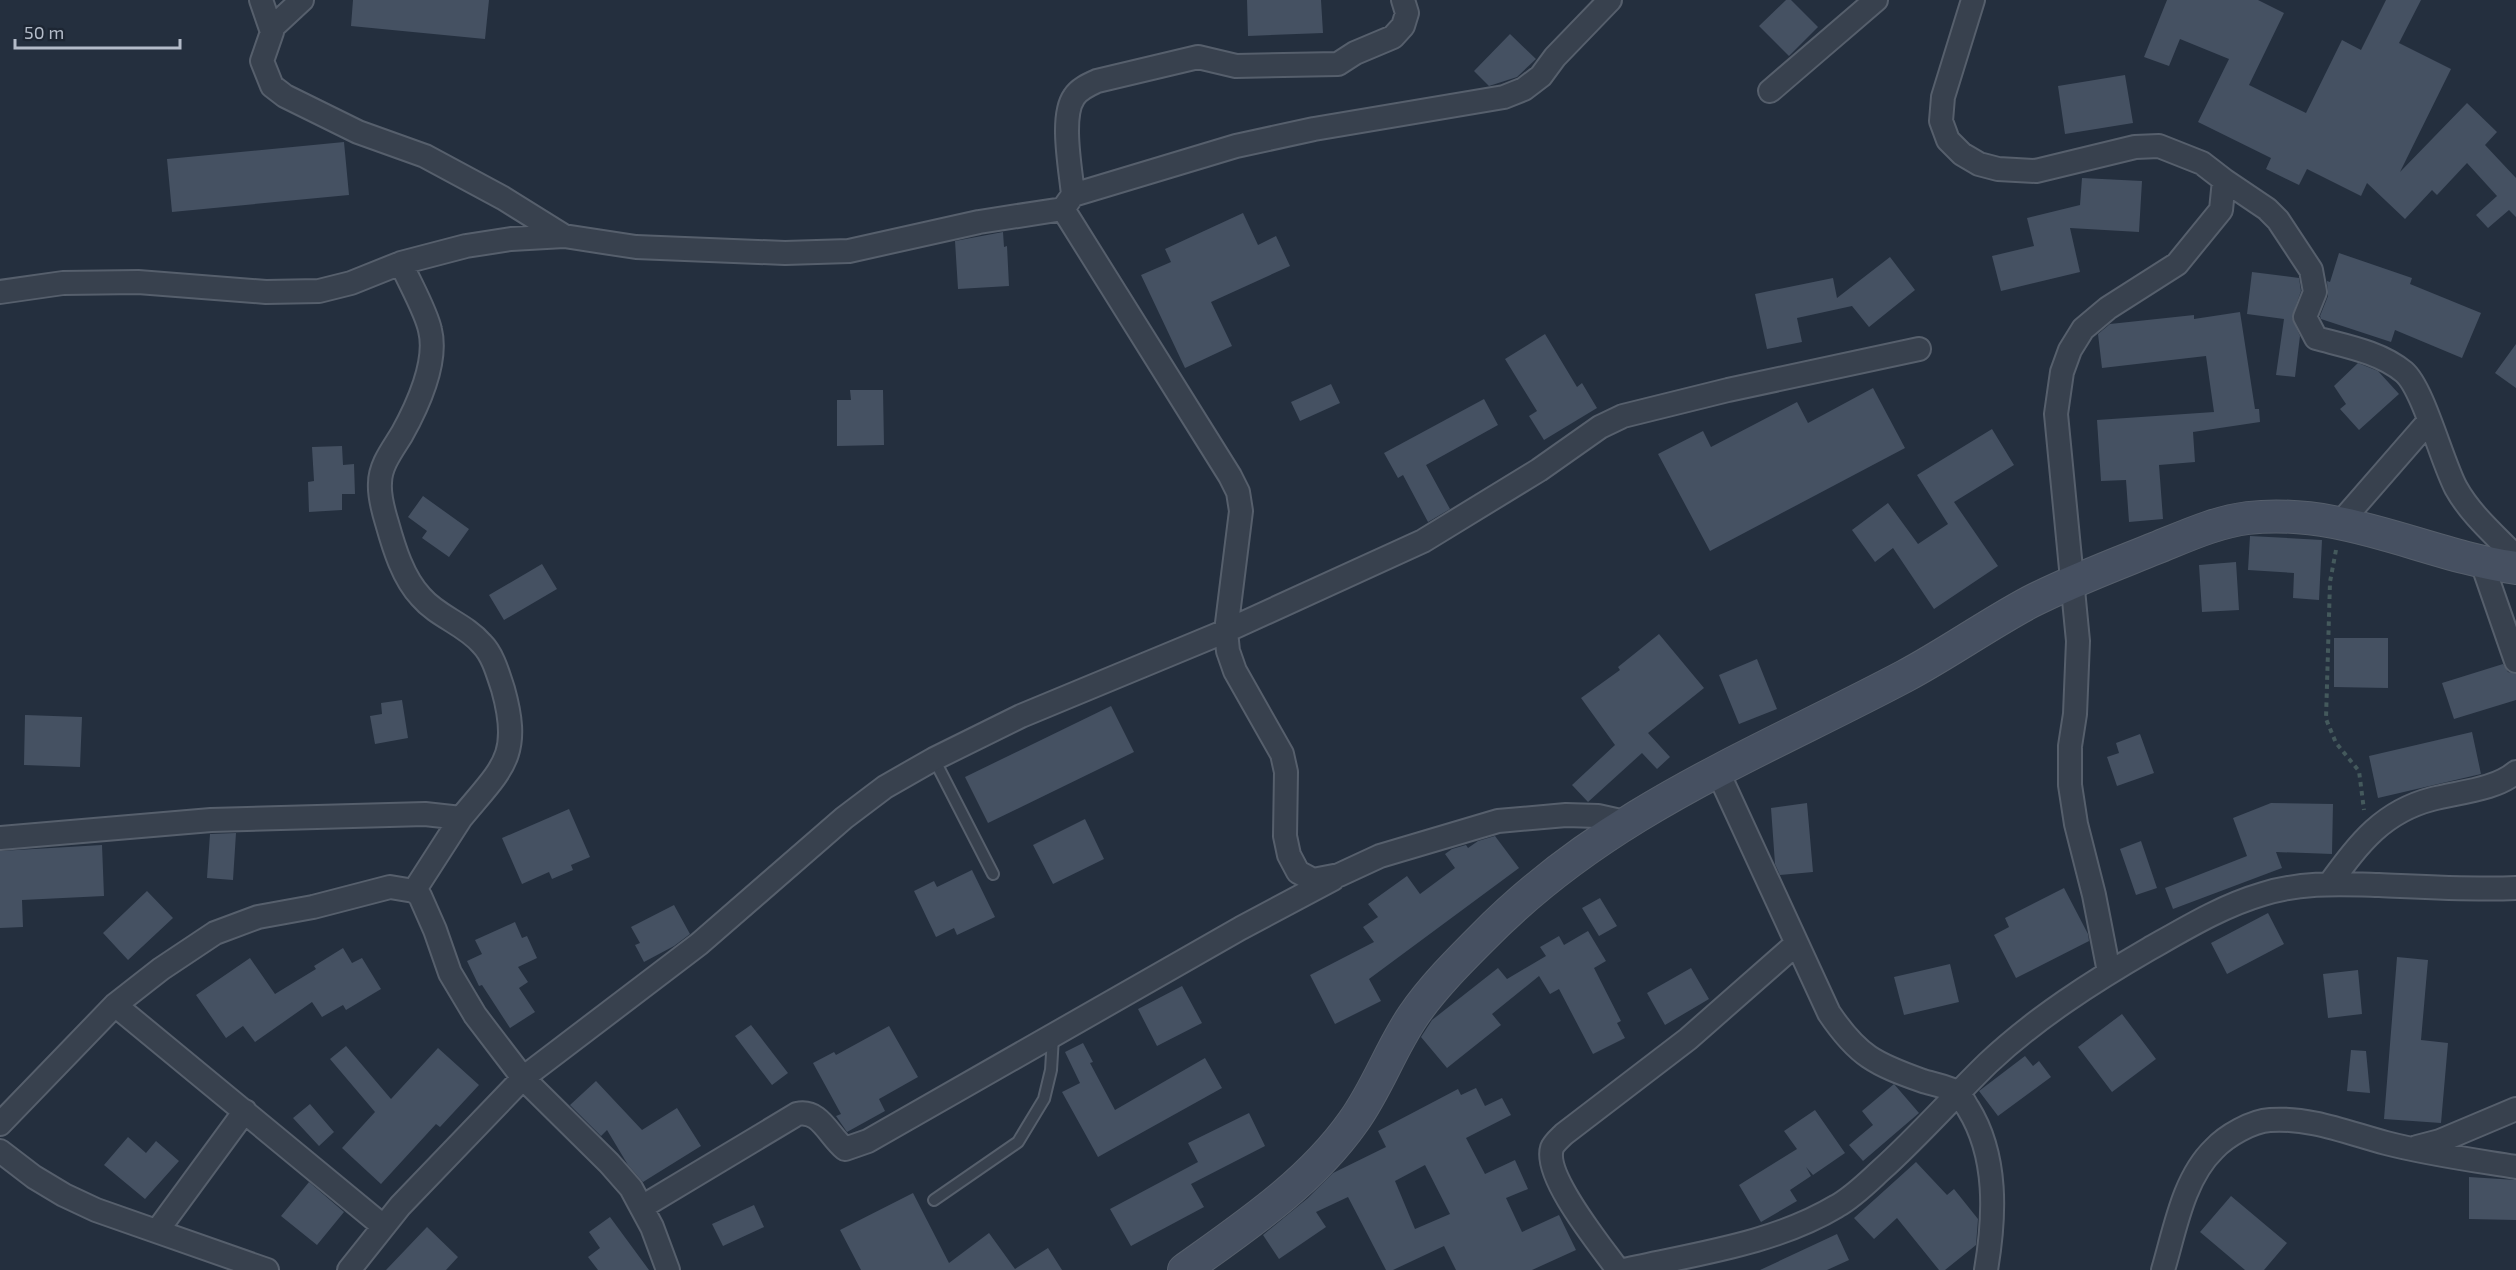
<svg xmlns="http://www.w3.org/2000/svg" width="2516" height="1270" viewBox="0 0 2516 1270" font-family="'Exo 2',sans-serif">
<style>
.building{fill:#455162;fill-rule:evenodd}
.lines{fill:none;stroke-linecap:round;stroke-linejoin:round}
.lane-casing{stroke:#565f6c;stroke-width:14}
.street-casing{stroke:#565f6c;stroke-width:26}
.secondary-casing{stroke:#565f6c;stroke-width:34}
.path{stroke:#44595c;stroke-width:4;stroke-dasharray:4.5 4.5;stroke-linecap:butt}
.lane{stroke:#38414e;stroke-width:10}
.street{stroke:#38414e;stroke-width:22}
.secondary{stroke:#465061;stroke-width:32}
</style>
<rect width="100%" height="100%" fill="#242f3e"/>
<path class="building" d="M353,0H489L485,39L351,26Z
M1247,0H1321L1323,33L1248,36Z
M1786,0H1791L1818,27L1789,56L1759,26Z
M2167,0H2258L2284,13L2249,85L2306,113L2342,40L2361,50L2386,0H2421L2399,43L2451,69L2400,172L2467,103L2497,132L2485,145L2516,178V217L2509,210L2488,228L2476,215L2497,196L2467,163L2437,195L2432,190L2405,219L2367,183L2361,196L2307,169L2299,185L2266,169L2271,158L2198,122L2229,59L2180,39L2169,66L2144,57Z
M1510,34L1536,59L1517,77L1489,86L1474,71Z
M2125,75L2133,123L2065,134L2058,86Z
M344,142L349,195L172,212L167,159Z
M2082,178L2142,181L2139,232L2070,228L2080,272L2001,291L1992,256L2034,246L2027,218L2080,205Z
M1243,213L1258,245L1276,236L1290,266L1211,302L1232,346L1185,368L1141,275L1171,262L1165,249Z
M1003,232L1004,247L1007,246L1009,286L958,289L955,241Z
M2339,253L2412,278L2410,284L2481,313L2462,358L2395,330L2391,342L2321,319L2320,316L2328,296L2327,281L2330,282Z
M1890,257L1915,290L1869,327L1852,306L1797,318L1802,342L1767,349L1755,294L1833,278L1837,298Z
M2252,272L2299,278L2301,291L2292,317L2300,336L2295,377L2276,375L2284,319L2247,314Z
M2240,312L2255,409H2259L2260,422L2193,432L2195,462L2159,465L2163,519L2129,522L2126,480L2101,481L2097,420L2214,412L2206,356L2102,368L2098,334L2110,324L2194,315V319Z
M1545,334L1577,387L1582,383L1597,408L1544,440L1529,416L1537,411L1505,359Z
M2516,344V388L2495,373Z
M2358,363L2378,371L2399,394L2359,430L2340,409L2346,404L2334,386Z
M1331,384L1340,403L1300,421L1291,402Z
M1873,388L1905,448L1710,551L1658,454L1703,431L1711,447L1797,402L1808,423Z
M850,390H883L884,445L837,446V400H851Z
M1484,399L1498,425L1426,465L1450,509L1428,522L1403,475L1398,478L1384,453Z
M1992,429L2014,465L1954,502L1998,566L1934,609L1893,548L1875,562L1852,530L1888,503L1918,544L1948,524L1917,475Z
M342,446L343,465L354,464L355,494H342V510L309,512L308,482L314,481L312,447Z
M423,496L469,529L449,557L422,538L427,531L408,517Z
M2250,536L2322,540L2319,600L2293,598L2294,573L2248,570Z
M2236,562L2239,610L2202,612L2199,565Z
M542,564L557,589L504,620L489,595Z
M1659,634L1704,688L1648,733L1670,757L1657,769L1642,753L1588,802L1572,785L1615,745L1581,698L1620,670L1618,667Z
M2334,638H2388V688L2334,687Z
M1757,659L1777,709L1739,724L1719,675Z
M2503,664L2508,672L2516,674V700L2454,719L2442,683Z
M402,700L408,738L375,744L370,716L382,714L381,703Z
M1111,706L1134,752L988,823L965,777Z
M25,715L82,717L80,767L24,765Z
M2472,732L2481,774L2378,798L2369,756Z
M2140,734L2154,773L2117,786L2107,757L2119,753L2116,743Z
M1807,803L1813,872L1780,875L1775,864L1771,808Z
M2271,803L2333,804L2332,854L2276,852L2282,868L2173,909L2165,888L2247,856L2233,818Z
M569,809L590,857L571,865L573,870L552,879L549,872L522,884L502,838Z
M1085,819L1104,859L1053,884L1033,845Z
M236,833L233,880L207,878L210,834Z
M1495,836L1519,868L1369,979L1381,1001L1335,1024L1310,975L1374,942L1363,927L1378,917L1368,904L1407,876L1420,894L1455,868L1445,854L1452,849L1466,845L1468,848L1478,841Z
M2141,841L2157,888L2136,895L2120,849Z
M102,845L104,896L22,900L23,927L0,928V851Z
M972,870L995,917L957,935L954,928L936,937L914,891L934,881L937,887Z
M2064,888L2088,934L2089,941L2016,978L1994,935L2009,927L2005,918Z
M147,891L173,918L128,960L103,933Z
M1600,898L1617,926L1599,936L1582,908Z
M674,905L690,934L674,946L644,962L635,945L640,943L631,927Z
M2268,913L2284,944L2227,974L2211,943Z
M515,922L522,938L527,936L537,958L518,967L528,982L519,988L535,1012L510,1028L482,985L479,986L467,961L482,954L475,940Z
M1588,931L1606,961L1594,968L1621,1021L1617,1023L1625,1038L1593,1054L1559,989L1550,994L1539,976L1492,1014L1501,1025L1447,1068L1421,1037L1432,1020L1498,968L1507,979L1546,956L1540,947L1559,936L1564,945Z
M343,948L352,963L362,958L381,989L346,1010L343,1005L322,1017L312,1002L255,1042L243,1026L226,1038L196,995L250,958L275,994L316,969L314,966Z
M2397,957L2428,960L2421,1040L2448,1043L2441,1123L2384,1119Z
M1950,964L1959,1002L1904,1015L1894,977Z
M1691,968L1709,999L1665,1025L1647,993Z
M2358,970L2362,1014L2328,1018L2323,974Z
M1182,986L1202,1023L1157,1046L1138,1009Z
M2122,1014L2156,1059L2112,1092L2078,1047Z
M751,1025L788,1073L772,1085L735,1036Z
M889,1026L918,1077L879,1099L885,1111L847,1132L836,1116L841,1114L813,1063L834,1052L836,1055Z
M1083,1043L1093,1062L1090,1063L1115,1110L1205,1058L1222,1088L1098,1157L1062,1092L1080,1083L1065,1052Z
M346,1046L391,1099L438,1048L479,1085L440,1127L436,1124L381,1184L342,1148L375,1112L330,1059Z
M2351,1050L2366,1051L2370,1093L2347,1091Z
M2025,1056L2033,1066L2039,1061L2051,1077L1998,1116L1979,1091Z
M596,1081L642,1130L677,1108L701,1146L643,1182L628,1165L607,1130L601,1136L570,1105Z
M1894,1084L1919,1113L1863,1161L1849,1145L1873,1125L1862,1111Z
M1476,1088L1485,1106L1502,1098L1511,1115L1466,1138L1485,1174L1515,1160L1528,1189L1506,1198L1522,1232L1559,1215L1576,1250L1532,1270H1456L1444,1246L1393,1270H1386L1348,1197L1316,1212L1326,1227L1279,1259L1263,1235L1308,1198L1333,1173L1386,1147L1378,1131L1458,1089L1461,1095ZM1425,1165L1450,1214L1415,1229L1395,1181Z
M310,1104L334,1132L319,1146L293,1118Z
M1815,1110L1845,1153L1813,1175L1806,1167L1811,1176L1790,1190L1797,1201L1761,1222L1739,1185L1797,1149L1784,1131Z
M1249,1113L1265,1146L1191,1184L1204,1207L1131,1246L1110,1209L1198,1162L1188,1143Z
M128,1137L146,1153L156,1141L179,1161L145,1199L104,1165Z
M1916,1162L1947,1195L1954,1189L1978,1219L1976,1245L1945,1270H1939L1897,1218L1874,1239L1854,1218Z
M2469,1177L2516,1180V1220L2469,1219Z
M309,1182L344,1212L317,1245L281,1216Z
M913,1193L949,1263L989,1233L1015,1269L1048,1248L1062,1270H861L840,1230Z
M2231,1196L2287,1243L2264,1270H2245L2200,1232Z
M754,1205L764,1227L723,1246L712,1224Z
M610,1217L649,1270H598L588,1257L600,1248L589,1232Z
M427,1227L458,1257L446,1270H386Z
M1837,1234L1849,1260L1827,1270H1760Z"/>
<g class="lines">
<g class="lane-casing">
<path id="lane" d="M934,759L993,874
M934,1200L1018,1142L1044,1099L1051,1070L1053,1037"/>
</g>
<g class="street-casing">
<path id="street" d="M261,0L272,32
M302,0L273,27L272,32L262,61L272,86L285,96L358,132L425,156L503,198L564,236
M1973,0L1943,97L1941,121L1948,140L1962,154L1979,164L1998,169L2036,171L2135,147L2159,146L2202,163L2224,180L2221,210L2177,264L2108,308L2083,329L2070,350L2062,372L2056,414L2078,641L2075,714L2070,746V785L2076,824L2094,895L2109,972
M1770,91L1876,0
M2224,180L2267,209L2278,220L2311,270L2315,292L2305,317L2316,338C2345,346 2380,352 2404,372C2423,388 2442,462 2456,488C2471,515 2495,535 2516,557
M1073,195C1071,171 1060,117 1074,97C1079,89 1088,85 1097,81L1198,57L1236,66L1338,64L1355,53L1393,37L1403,26L1407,13L1403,0
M1063,209L1073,195L1236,146L1314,129L1504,97L1524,89L1541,76L1555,57L1610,0
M401,263C409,282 426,311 430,330C438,362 417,407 402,434C393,449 380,465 380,483C379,496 383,510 387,523C394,548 403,578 421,597C438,617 465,624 482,644C493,655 498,674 503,689C522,757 502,768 461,818
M0,292L63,283L138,282L266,292L319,291L351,283L401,263L466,246L511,239L564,236L636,247L785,253L849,251L979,222L1063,209L1230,476L1238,492L1241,511L1226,631L1228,651L1235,671L1282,754L1286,772L1285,836L1289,855L1298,872L1313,880L1339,875L1380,856L1498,821L1566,815L1598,816L1625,822
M2341,522L2429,421
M2482,563L2516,661
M1717,770L1829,1013C1858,1056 1875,1064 1923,1081C1933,1084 1950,1087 1958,1093C1962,1096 1965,1104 1968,1108C1998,1156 1995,1217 1986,1270
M0,838L211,820L425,814L461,818L414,891
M2330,883C2359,844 2382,812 2432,799C2458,792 2495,790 2516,772
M115,1005L383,1226
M0,1124L115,1005L161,969L215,933L258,917L313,907L390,887L414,891L420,896L435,930L450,973L475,1015L523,1078L609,1163L631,1188L652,1227L668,1270
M2417,1147L2440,1141L2516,1109
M0,1151L34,1177L64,1195L96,1210L267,1270
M642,1207L797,1114C820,1109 828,1135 845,1149L868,1141L1241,928L1333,879
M157,1231L245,1111
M349,1270L400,1206L523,1078L699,944L844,818L885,787L934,759L1021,716L1226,631L1423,541L1539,470L1600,427L1623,416L1728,390L1919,349
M1618,1270C1601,1246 1543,1176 1552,1148C1554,1143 1560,1138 1564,1134L1688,1039L1796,944
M1624,1270C1694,1254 1774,1244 1837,1206C1853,1197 1867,1183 1880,1171C1918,1137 1951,1099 1988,1063C2036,1018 2092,982 2149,949C2186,928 2222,906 2263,894C2301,882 2339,884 2379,885C2424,887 2470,890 2516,888
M2163,1270C2175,1230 2183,1179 2214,1149C2226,1136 2252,1121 2270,1120C2310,1117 2348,1133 2386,1143C2428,1154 2473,1160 2516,1167"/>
</g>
<g class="secondary-casing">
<path id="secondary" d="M1184,1270C1244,1227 1310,1183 1353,1122C1377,1089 1390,1050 1413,1016C1432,988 1458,962 1482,938C1605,812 1754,756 1905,676C1948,653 1987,625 2030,602C2071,581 2114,565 2156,548C2186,536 2216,522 2248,518C2343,507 2425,555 2516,568"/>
</g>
<path class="path" d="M2336,550L2330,582L2326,719L2336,743L2359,771L2364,810"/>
<use href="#lane" class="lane"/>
<use href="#street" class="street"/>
<use href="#secondary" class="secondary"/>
</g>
<path d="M15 39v9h165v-9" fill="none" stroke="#b4bcc9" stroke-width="3"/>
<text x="24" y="39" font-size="18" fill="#b4bcc9" stroke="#1d2633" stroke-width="4.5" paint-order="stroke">50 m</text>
</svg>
